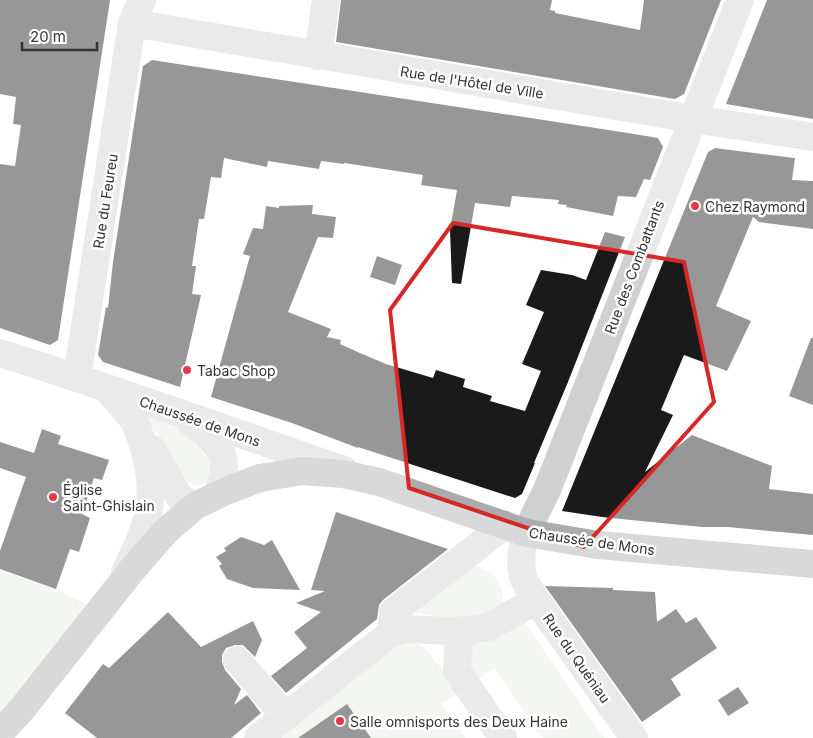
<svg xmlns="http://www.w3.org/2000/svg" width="813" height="738" viewBox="0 0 813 738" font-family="Inter,sans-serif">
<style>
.green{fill:#e6ecdf}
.building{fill:#1a1a1a}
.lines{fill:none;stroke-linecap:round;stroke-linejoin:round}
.minor{stroke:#d0d0d0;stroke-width:28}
.major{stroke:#ababab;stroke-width:28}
.marked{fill:none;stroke:#d62828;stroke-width:4;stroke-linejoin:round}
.poi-dot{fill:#e63946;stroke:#fff;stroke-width:2}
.labels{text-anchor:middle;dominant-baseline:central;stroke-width:5;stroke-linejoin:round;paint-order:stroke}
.street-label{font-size:14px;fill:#333;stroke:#fff}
.poi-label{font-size:14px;fill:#333;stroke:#fff;text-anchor:start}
</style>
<rect width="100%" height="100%" fill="#fff"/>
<path class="green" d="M145,415L178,427L205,455L212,465L214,476L207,483L196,486L185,479Z
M466,561L493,574L503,591L501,605C475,626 441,617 410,612Z
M0,570L56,589L99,611L0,733Z
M524,622L604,738H543L494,668L442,704L466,738H258L382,640H409L423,647L448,675L459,638Z"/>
<path class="building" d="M0,0H110L58,340L50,345L0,328V164L15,166L21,125L13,124L16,97L0,94Z
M341,0H552L550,10L555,11V13L640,30L644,0H721L684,94L675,99L336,42Z
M767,0H813V119L726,104Z
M152,60L628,133L658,138L663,147L650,180L644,179L636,197L618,196L613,216L566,207L567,205L558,204L559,200L512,196L510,207L475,203L461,284L452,283L450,230L457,190L421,185L423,175L344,163V164L321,161L319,169L268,161L267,167L224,158L221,178L211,177L204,219H199L192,266H196L192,294L201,295L180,387L103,362L98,355L106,307L108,308L113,262L143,66Z
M715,148L795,158L792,180L813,181V229L759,222L753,217L716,306L751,321L727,371L684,355L661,410L673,415L645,472L692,435L772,466L769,489L813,494V535L728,527H702L641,521L602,517L562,511L708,152Z
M313,205L312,214L336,217L333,238L318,237L288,312L331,329L327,337L341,340L340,344L360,353L386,364L433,378L436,370L465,379L463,387L492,396L490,401L525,411L541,371L522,364L544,312L526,305L541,270L572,275L586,280L605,232L625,237L568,382L534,463H535L522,494L515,498L358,447V448L292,423L211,397L250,256L243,254L253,228L263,229L266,206L279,208V206Z
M377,256L402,265L395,285L370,277Z
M811,338H813V405L789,396Z
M42,429L61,436L58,444L109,460L102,480L94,478L82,514L90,518L79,552L70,549L56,589L0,569V551L26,477L0,468V442L34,453Z
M336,512L448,549L383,600L379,605L377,619L286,693L271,676L307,648L294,632L321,612L296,603L325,591L311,590Z
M241,537L264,545L272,540L300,590L253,588L227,579L219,566L222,564L216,557L226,551L224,548Z
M545,586L613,588V590L655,592L657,622L676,609L686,623L696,617L717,648L671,679L681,695L642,722Z
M168,612L201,647L253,621L262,640L255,657L243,645H235L226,648L222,655V662L225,670L241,689L234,705L247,695L261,713L231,738H97L65,713L103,664L109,668Z
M738,687L749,703L728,716L718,700Z
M347,704L371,738H298Z"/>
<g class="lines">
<path class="minor" d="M132,23L692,119L813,137
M318,56L326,0
M0,353C116,389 230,431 344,470
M77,378L132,23L142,0
M108,390C116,400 125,409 133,420C139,429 142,441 145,452C159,501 146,528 125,573
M190,422C220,445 234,457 217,495
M152,449L180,498L195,506
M470,630L459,638L457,671L503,738
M391,633L393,612L505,525
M237,660L285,716
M258,738L391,633L406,629L449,631L470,630L489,627L536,600
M634,738L536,600C532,593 525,584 523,576C515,546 535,515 547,490L740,0"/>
<path class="major" d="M0,733L22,709L132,570L165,532L195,506L226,491L260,478L302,471L343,474L379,482L527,533L598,545L813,564"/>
</g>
<path d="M0 0H813V738H0ZM453,223L684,262L714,402L584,547L409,488L390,310Z" fill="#fff" fill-opacity=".55" fill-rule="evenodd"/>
<path class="marked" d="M453,223L684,262L714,402L584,547L409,488L390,310Z"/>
<g class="poi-dot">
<circle cx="695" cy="206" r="5"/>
<circle cx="187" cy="370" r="5"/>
<circle cx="53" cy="497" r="5"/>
<circle cx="340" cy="721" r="5"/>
</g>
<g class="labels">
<g class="street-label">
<text transform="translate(472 82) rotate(9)">Rue de l'Hôtel de Ville</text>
<text transform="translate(105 201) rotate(-81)">Rue du Feureu</text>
<text transform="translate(634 267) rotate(-69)">Rue des Combattants</text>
<text transform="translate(200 421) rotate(19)">Chaussée de Mons</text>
<text transform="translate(592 541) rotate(8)">Chaussée de Mons</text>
<text transform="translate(577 658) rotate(55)">Rue du Quéniau</text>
</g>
<g class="poi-label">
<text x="705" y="206">Chez Raymond</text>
<text x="197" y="370">Tabac Shop</text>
<text x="63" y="489">Église<tspan x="63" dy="16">Saint-Ghislain</tspan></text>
<text x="350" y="721">Salle omnisports des Deux Haine</text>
</g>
</g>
<path d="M22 42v8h75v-8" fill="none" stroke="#333333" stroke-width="2.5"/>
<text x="30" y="42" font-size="15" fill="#333333" stroke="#ffffff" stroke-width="4" paint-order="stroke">20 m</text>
</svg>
